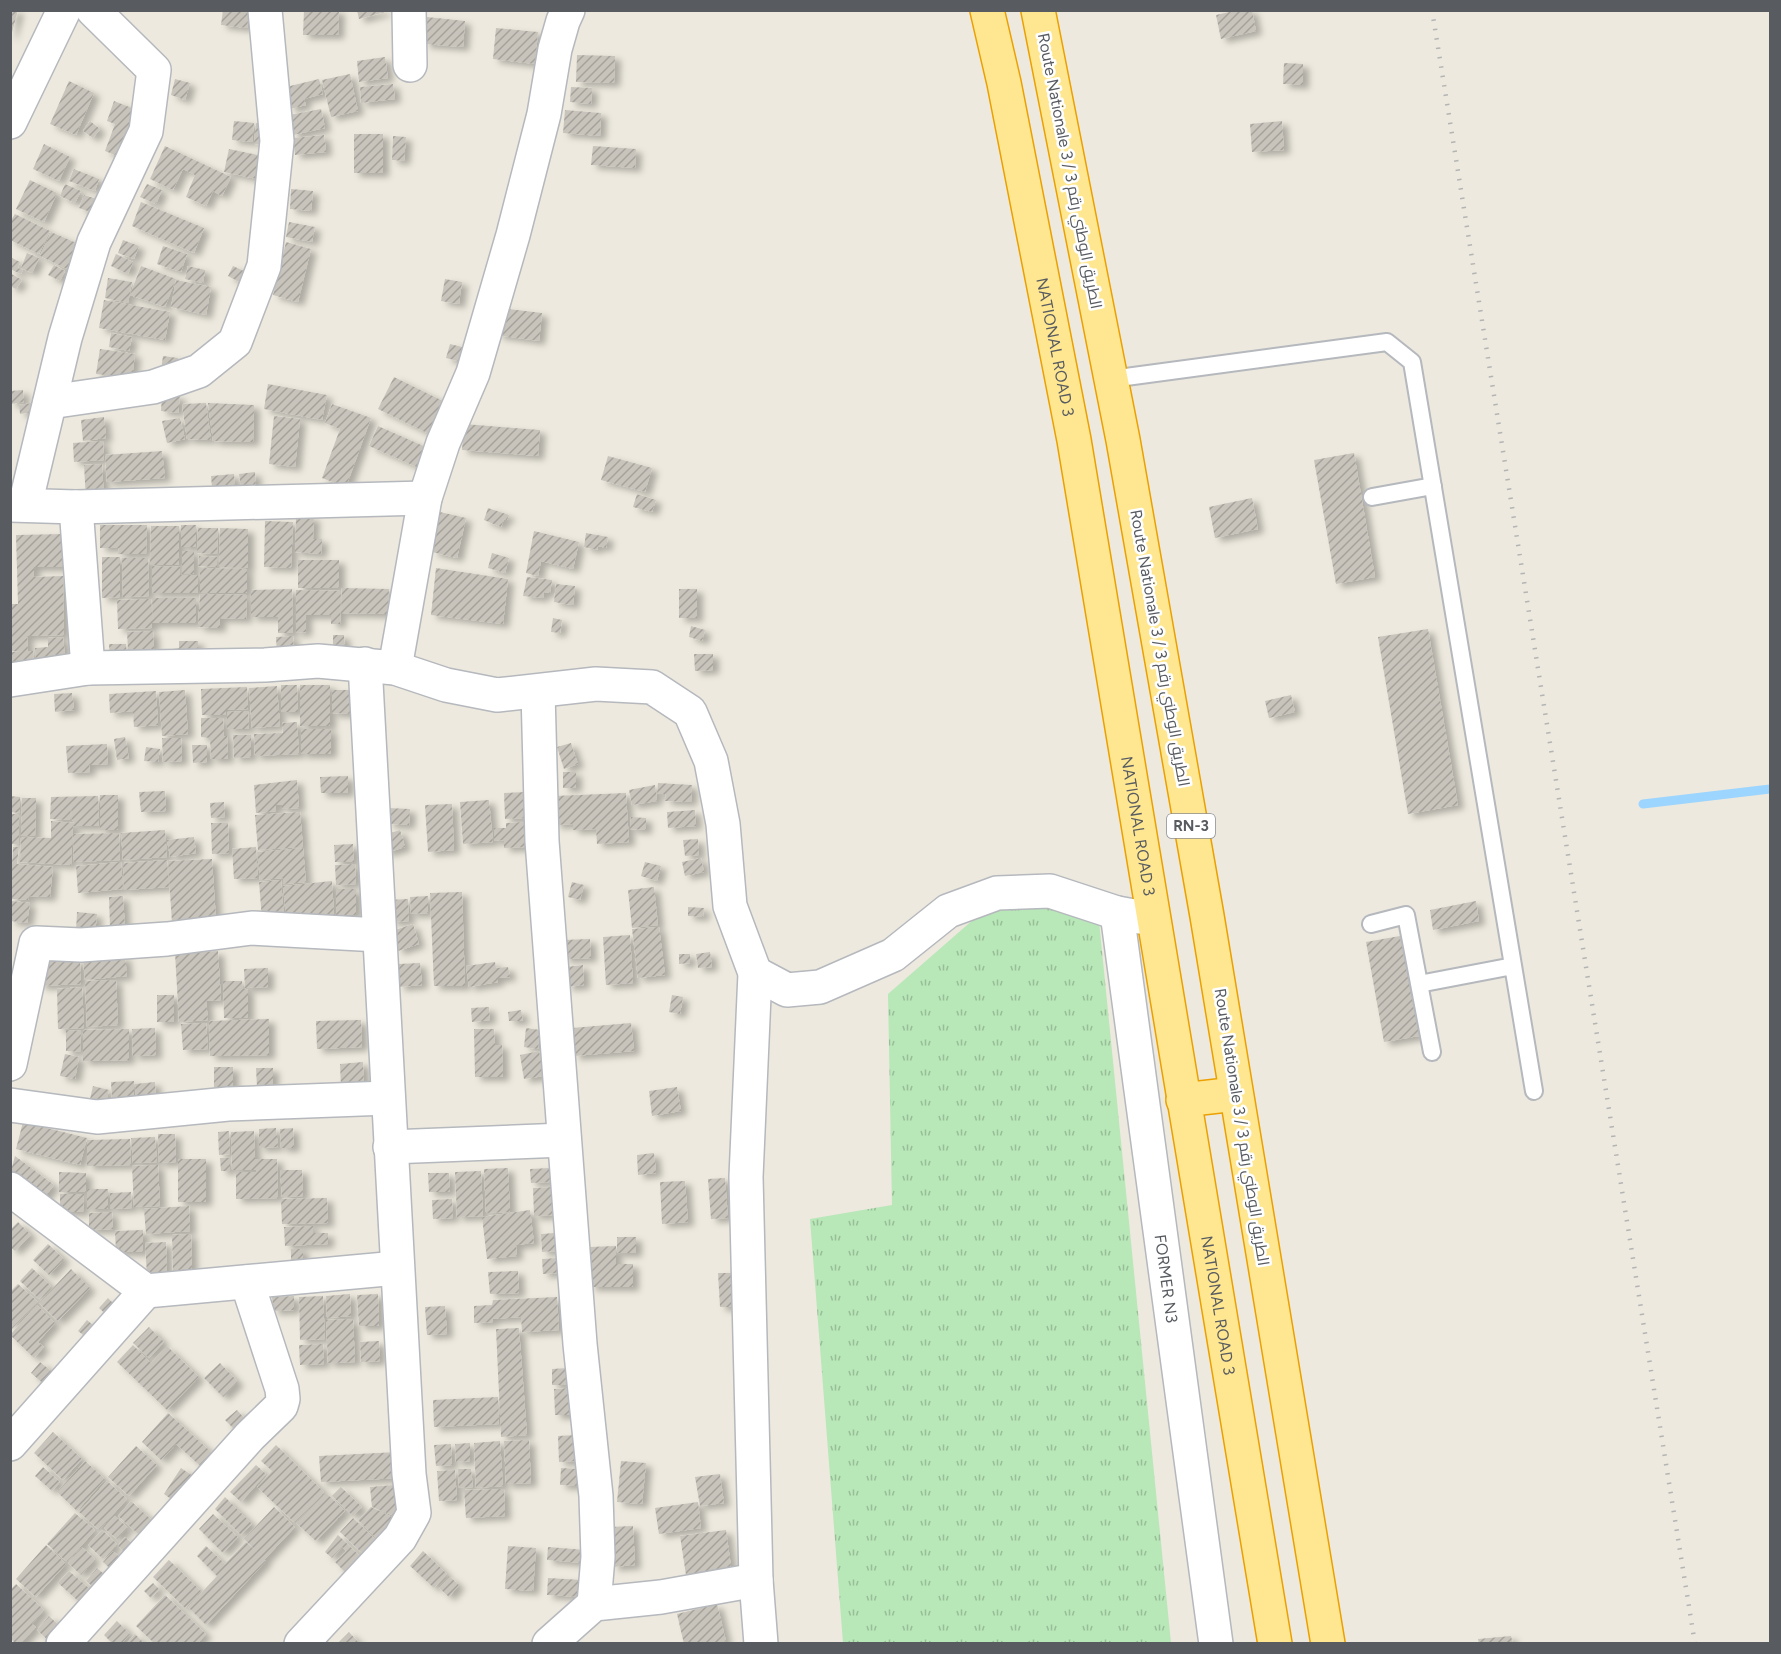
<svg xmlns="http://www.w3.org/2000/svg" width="1781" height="1654" viewBox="0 0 1781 1654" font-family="Figtree,Cairo,sans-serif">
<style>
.grass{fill:url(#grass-tufts)}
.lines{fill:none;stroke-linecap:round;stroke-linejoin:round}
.stream{stroke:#9cd5ff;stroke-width:9}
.building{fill:url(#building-hatch);filter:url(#shadow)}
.service-casing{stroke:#b5b8bd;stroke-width:20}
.minor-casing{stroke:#b5b8bd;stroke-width:36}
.trunk-casing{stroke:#eba000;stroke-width:36}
.service{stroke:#fff;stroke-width:16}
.minor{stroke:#fff;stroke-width:33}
.trunk{stroke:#ffe792;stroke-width:33}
.rail{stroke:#b3b4b4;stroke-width:4.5;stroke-dasharray:1.5 8;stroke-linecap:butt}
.labels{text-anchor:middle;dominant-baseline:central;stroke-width:5;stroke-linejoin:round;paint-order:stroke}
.shield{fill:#fff;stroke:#8a8d90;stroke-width:1.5}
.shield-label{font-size:15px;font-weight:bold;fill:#585c61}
.street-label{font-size:16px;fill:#585c61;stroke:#fff}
</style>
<defs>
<pattern id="grass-tufts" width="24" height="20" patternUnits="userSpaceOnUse" patternTransform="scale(1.5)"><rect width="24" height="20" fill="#b8e7b8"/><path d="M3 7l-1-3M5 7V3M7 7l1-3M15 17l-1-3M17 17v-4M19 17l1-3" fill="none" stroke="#98be99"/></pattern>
<pattern id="building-hatch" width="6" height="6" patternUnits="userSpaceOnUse" patternTransform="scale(1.5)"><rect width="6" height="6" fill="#c8c4bc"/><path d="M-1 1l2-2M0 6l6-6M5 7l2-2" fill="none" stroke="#a5a29c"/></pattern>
<filter id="shadow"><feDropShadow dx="6" dy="4" stdDeviation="3" flood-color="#0004"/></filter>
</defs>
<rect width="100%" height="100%" fill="#ede9de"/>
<path class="grass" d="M1045,899L1099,921L1171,1643H843L810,1219L892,1205L888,994L982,912Z"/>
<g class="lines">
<path class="stream" d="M1643,804L1770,789"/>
</g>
<path class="building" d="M10,10H18L11,36H10Z
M223,10H249L247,28L221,25Z
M304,10H339L338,35H303Z
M357,10H385V12L359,19Z
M1238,10H1252L1256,31L1221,39L1216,15Z
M427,17L465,21L463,47L424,44Z
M496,28L538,32L535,64L493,59Z
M577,55L615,56L614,83L576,82Z
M385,57L388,78L359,82L357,61Z
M1284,63L1303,64V85L1283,84Z
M350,74L358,111L331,117L322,80Z
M175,79L190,83L185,100L171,95Z
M319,79L323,94L304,99L306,105L290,109L286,87Z
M69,81L94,93L76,135L50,124Z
M393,84L395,99L361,103L360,87Z
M571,87L592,88L591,104L570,102Z
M114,101L137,110L120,157L105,151L115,124L107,121Z
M321,109L325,128L293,135L289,115Z
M565,110L601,113L600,136L563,133Z
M90,121L100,129L93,138L83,131Z
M234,121L254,123L252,142L232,140Z
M1282,121L1284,150L1252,152L1250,124Z
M256,123L273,125L271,145L254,144Z
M354,134H383V173H354Z
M324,135L326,152L295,155L293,138Z
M393,136L406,137L404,161L392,160Z
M44,144L70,157L59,181L33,169Z
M165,146L231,177L222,196L213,191L206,206L186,197L195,175L183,169L173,190L150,179Z
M593,146L636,149L635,168L591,165Z
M229,149L272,158L266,181L224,172Z
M74,169L99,179L95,191L69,181Z
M30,180L57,193L44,222L16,209Z
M65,184L81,191L75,203L60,196Z
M147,184L162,190L156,204L140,197Z
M291,189L313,191L311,211L290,209Z
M84,195L100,200L96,214L79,208Z
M141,202L204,228L194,253L132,226Z
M15,214L50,231L39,254L10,240V222Z
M289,222L315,227L312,242L286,237Z
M51,232L81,245L69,270L40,256Z
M123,240L139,246L134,259L118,253Z
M286,242L311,249L298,302L273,295Z
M163,246L187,254L181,272L157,264Z
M27,253L39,258L32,273L21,268Z
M116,254L133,262L128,274L111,266Z
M12,258L20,262L18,268L23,270L21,274L10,269Z
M54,265L65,271L60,281L48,275Z
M141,266L176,279L165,307L130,295Z
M188,266L205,270L203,283L185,279Z
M233,266L246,272L241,283L228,276Z
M10,273L22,280L16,289L10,286Z
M108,278L132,282L128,303L105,298Z
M445,279L462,282L459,304L441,301Z
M176,280L211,287L206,315L171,307Z
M104,300L170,312L165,340L99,328Z
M500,308L542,313L539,341L497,335Z
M111,333L132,337L129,351L109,347Z
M450,344L466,348L462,362L446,358Z
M100,349L135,354L132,378L96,374Z
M163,356L178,358L176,372L161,370Z
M394,377L445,402L429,434L378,409Z
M268,384L327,395L322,420L264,409Z
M23,390L24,402L11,404L10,391Z
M162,394L180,396L178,413L161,411Z
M32,403L33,412L20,414L19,405Z
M206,403L211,440L187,439L182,404Z
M208,403L254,405L253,442L213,441Z
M332,404L371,418L346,487L322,478L340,429L325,423Z
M274,416L300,419L295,467L269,464Z
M104,417L106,438L83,441L81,420Z
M180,418L185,439L167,443L162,421Z
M464,424L540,430L538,456L462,450Z
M378,426L428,448L419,468L369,446Z
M103,441L104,460L74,462L73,443Z
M162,451L165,478L107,482L105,455Z
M1354,453L1375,577L1336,584L1314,460Z
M608,456L652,468L645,492L601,480Z
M102,464L104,498L86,499L84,465Z
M255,472L256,488L241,489L239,474Z
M234,474L236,495L213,498L211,476Z
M637,494L656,500L652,512L633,507Z
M1252,498L1258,529L1215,538L1209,507Z
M488,508L509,515L507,520L504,519L501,527L484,520Z
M440,512L466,518L457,558L432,552Z
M296,516L314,517L313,539H322L321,554L295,552Z
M265,521L293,522L291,568L264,567Z
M100,525H147L146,554H118L119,548H100Z
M181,525H196V547H181Z
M151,526H179V565H150Z
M198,528H218L217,554L197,553Z
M220,528L248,529V568L219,567Z
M534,531L579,542L573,569L541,561L538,576L526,573Z
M586,533L608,537L606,548L598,546L597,550L584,547Z
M64,534V567H34V577L63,576L64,635L27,636L28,651H33L34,673L10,674V652H23L10,651V604H18L16,535Z
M182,551H194V574H182Z
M492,553L509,558L505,573L488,568Z
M199,556L217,557V567L198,566Z
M102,557H120V597L102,598Z
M122,558H148L149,596L123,597Z
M298,560H339V588H298Z
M152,566L180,567V575H198V593H152Z
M200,568L247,569V593H200Z
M436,568L508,579L503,624L431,615Z
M527,577L552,580L550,593L544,592L543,598L523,596Z
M556,584L575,586L573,605L554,602Z
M342,588L389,589L388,614L341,613Z
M292,589L293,633H278V617H251V590Z
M679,589H697V618H679Z
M296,590L341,591L340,624H331V615H306V632L296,633Z
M200,594L247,595L246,619L220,618V628L198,627Z
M152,598H196V623H152V628L118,629L117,600L151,599L153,620Z
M553,618L562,620L560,633L551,632Z
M691,626L705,630L702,641L689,637Z
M1428,629L1458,805L1408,814L1378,637Z
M153,631L154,649L128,650L127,632Z
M333,635H344L345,653L333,654Z
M293,636L294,653L277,654L276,637Z
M63,637L66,667L36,669L35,648L48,647V638Z
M179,641H198V662L173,660V649L179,648Z
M109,644H126L127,664H110Z
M694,654H713V670L695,671Z
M281,685H297L298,712H281Z
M300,685H330V726H300Z
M277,686L280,726L252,728L249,688Z
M247,687L248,709L226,710V715H202L201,689Z
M185,690L188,734L162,736L159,692Z
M332,690H356V714L332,713Z
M156,691L158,725L134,727L133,711L110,713L109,694Z
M72,693L74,710L55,712L54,694Z
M1291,695L1295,712L1269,718L1265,701Z
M248,711L249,729H227V712Z
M201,718H223L224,736H227L228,759H211L210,738L201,737Z
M297,722L299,754L255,756L254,734L283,733L282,723Z
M301,729H331V754H301Z
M233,735H251V757L234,758Z
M125,737L129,758L117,760L114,739Z
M162,738H181L182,761L163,762Z
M571,743L578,764L564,769L557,747Z
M107,744L108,764L89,765L90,772L68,773L66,746Z
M192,745H207V762L193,763Z
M146,747L160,749L158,762L144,761Z
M563,772H576V788H563Z
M348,776V793H321L320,777Z
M297,780L299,808L282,809V805H276V811L256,813L254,785Z
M658,783L692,785L691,802L665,801L666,794H657Z
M655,785L657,801L632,805L629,790Z
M165,791L166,811L141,812L139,792Z
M526,792L528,818L505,819L504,793Z
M626,793L629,842L597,844L596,829L573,830V824L555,825L554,796Z
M100,795H118V830H100Z
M10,796L20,797V813L10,812Z
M98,796L99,826H73L71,865L20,862L21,837L51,838V821L74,823L72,819L71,805L70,820L50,819L51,797Z
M22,798H36L35,836H21Z
M489,800L493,842L463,844L460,802Z
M224,802L225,817L211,818L210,803Z
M452,804L454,850L428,852L425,805Z
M388,808L410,809L409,825L388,824Z
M695,810L696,826L668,828L667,812Z
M300,812L303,847L258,850L255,815Z
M10,814H19V844H10Z
M631,817L646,818V830L630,829Z
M525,822V847L504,848V840L494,841V828H506V823Z
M211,823H228L229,853L212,854Z
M165,830L167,857L123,860L121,833Z
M400,830L405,847L386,853L381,836Z
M119,833L120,860L74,862L73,834Z
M194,837L196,853L170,857L167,840Z
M698,839L699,855L685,856L683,840Z
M353,844L354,862H335L334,845Z
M13,847H19L17,864L53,867L50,897L29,896L28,900L10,899Z
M256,847L258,878L234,879L232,849Z
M303,848L306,882L283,884V878L260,880L257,852Z
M701,858L704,872L685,876L682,862Z
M212,859L216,920L172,923L168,861Z
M167,860L169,887L124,890L123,863Z
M121,862L123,889L78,893L76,866Z
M645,862L661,866L657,881L641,876Z
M355,864L356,884L336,885L335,865Z
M281,880L284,918L262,919L259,882Z
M332,881L334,914L286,918L283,886Z
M572,882L584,885L580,900L568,897Z
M654,887L658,925L632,928L628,890Z
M336,889H356V915H336Z
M462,892L465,986H434L430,893Z
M123,896L125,929H110L109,897Z
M428,896V913L411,914L410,897Z
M408,899L409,921L391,922L389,900Z
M12,901L30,903L27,923L10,921Z
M1476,901L1479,921L1433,930L1430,910Z
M688,907L704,908L703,917L688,916Z
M77,912L97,914L95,934L76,932Z
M413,924L419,944L398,951L392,931Z
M659,927L665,975L638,978L632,929Z
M630,935L633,983L606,985L603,937Z
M1400,936L1419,1036L1384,1042L1366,942Z
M590,939L591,958L564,959L563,940Z
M218,951L221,1000L206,1001L208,1020L179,1022L175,953Z
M710,952L712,967L698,968L696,954Z
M679,954H690V963L679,964Z
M125,956L127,976L85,980L83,960Z
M80,960L81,984L40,986L39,961Z
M495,962L496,968L508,967L510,977L498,978V982L469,987L466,966Z
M420,963L422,985L399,987L398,964Z
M583,965L584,985L567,987L566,967Z
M268,968V987L245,988L244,969Z
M116,980L118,1025L87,1027L85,981Z
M223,981H242L243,988L248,990V1018H224Z
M82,987L84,1028L58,1029L57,989Z
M157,995H174V1022H157Z
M672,995L683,997L680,1014L669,1012Z
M489,1007L490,1020L472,1022L471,1008Z
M521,1010L523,1021H509L508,1012Z
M269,1019V1055L210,1056L209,1021Z
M361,1020L362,1047L317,1049L316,1021Z
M206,1023L208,1049L183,1050L181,1024Z
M631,1023L634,1051L574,1056L572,1028Z
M155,1028L156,1055L133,1056L132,1029Z
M526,1028L540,1030L538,1049L524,1047Z
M129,1029V1060L83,1061V1030Z
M474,1029H494L495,1045H502L503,1077H475Z
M66,1030L81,1031L80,1052L66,1051Z
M539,1051L544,1076L524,1079L520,1055Z
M65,1054L79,1057L75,1079L60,1076Z
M363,1062L364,1086L341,1088L340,1064Z
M214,1067H233V1087H214Z
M256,1068H273V1087H257Z
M134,1081V1099H112L111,1082Z
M155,1082L156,1099L136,1100L135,1084Z
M93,1086L109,1090L106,1102L90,1099Z
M677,1087L681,1111L652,1116L649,1091Z
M23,1122L87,1138L80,1165L16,1149Z
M276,1128L278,1147L259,1148V1129Z
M293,1128L294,1148H281L280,1129Z
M229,1131L230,1154L219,1155L218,1132Z
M254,1131L255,1159H277L278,1198L236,1199V1172H256V1170H232L231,1132Z
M158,1134H175L176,1162L159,1163Z
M155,1137L157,1162L133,1163L131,1138Z
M130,1139L131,1165L87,1166V1140Z
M654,1153L656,1173L638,1175L637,1155Z
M15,1156L54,1185L41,1202L10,1174Z
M220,1158H230V1171H221Z
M178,1159H206V1202H178Z
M158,1165L160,1206L134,1207L132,1166Z
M508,1168L510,1212L486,1213L484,1169Z
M550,1168V1182L531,1183L530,1169Z
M280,1170H302L303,1196L282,1197Z
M481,1171L483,1216L457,1217L455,1172Z
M59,1172L86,1173V1192H59Z
M428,1173H449L450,1192H429Z
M725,1178L728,1218L711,1219L708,1179Z
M685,1181L688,1222L662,1224L660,1182Z
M553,1187L554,1215L534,1216L533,1188Z
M87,1189H108V1209H87Z
M131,1192L132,1208L110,1209V1193Z
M60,1194H84L83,1212H60Z
M327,1198L328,1223L282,1224L281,1199Z
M452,1199L453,1218L433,1219L432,1200Z
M189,1206L190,1231L146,1234L144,1209Z
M530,1210L534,1243L516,1245L517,1256L487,1259L482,1217Z
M112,1212L113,1229L89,1230V1213Z
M18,1222L31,1235L15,1251L10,1247V1230Z
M313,1226V1233H328V1244L285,1246L284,1227Z
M143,1230V1252H116L115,1231Z
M555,1233L556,1251L542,1252L541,1234Z
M191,1234L192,1271L173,1272L172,1235Z
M617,1237H636V1253H617Z
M166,1242L167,1274L147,1275L145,1243Z
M48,1244L64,1259L49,1275L33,1260Z
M616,1246V1264H633V1287H590L589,1247Z
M291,1249H303V1261H291Z
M557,1258V1273L543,1274L542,1259Z
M32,1268L51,1286L39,1299L20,1281Z
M71,1269L90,1288L58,1321L39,1303Z
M518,1271L519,1293L490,1294L488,1272Z
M718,1273H731L733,1307H720Z
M18,1284L38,1302L10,1331V1292Z
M350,1294L351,1316L327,1318L326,1296Z
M378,1294L379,1326H359L357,1295Z
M294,1296V1310L273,1311L272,1297Z
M323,1296L325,1339L300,1340L299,1297Z
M557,1297L559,1330L522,1332L521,1317L493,1319V1322L474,1323V1306L492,1305L493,1300Z
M108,1298L120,1310L111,1319L99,1308Z
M37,1305L55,1323L38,1342L44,1347L34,1358L10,1335Z
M445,1306L447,1334L427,1335L425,1307Z
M353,1319L355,1362L328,1363L326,1320Z
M87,1320L100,1331L91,1341L78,1331Z
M149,1327L164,1342L149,1358L133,1343Z
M519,1328L527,1435L501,1437L496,1329Z
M379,1341L380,1361L361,1362L360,1342Z
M323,1344L324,1364L300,1365L299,1345Z
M133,1345L151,1363L167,1346L199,1377L167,1410L117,1362Z
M40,1362L56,1375L46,1386L31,1373Z
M220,1363L238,1382L223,1397L204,1378Z
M568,1368L569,1385H552V1369Z
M570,1388L571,1415H555L554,1389Z
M498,1397L499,1424L434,1427L433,1400Z
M237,1410L247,1421L236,1431L225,1420Z
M168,1413L219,1459L207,1472L176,1444L161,1460L142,1442Z
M53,1432L82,1459L63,1480L34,1453Z
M576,1435L578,1461L559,1462L558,1436Z
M529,1440L531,1483L506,1484L504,1441Z
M500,1441L503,1486L476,1488L474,1443Z
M470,1443V1461L456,1462L455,1444Z
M451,1444L452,1465L436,1466L434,1445Z
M276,1445L324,1492L295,1523L257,1487L272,1471L261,1461Z
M136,1446L157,1465L129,1496L108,1477Z
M398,1452L400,1478L321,1482L319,1456Z
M85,1461L105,1479L77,1511L57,1492Z
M621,1461L646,1463L642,1504L617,1502Z
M256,1465L266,1474L241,1502L230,1492Z
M43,1467L60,1482L52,1491L35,1476Z
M181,1468L196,1478L178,1504L164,1494Z
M561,1468L580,1469V1486L560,1485Z
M458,1469H471L473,1487L459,1488Z
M455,1470L457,1500L439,1501L437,1471Z
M720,1474L724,1503L700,1506L695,1477Z
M107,1481L127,1499L99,1530L79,1512Z
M394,1485L397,1517L372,1507L370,1487Z
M341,1487L362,1507L353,1516L332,1496Z
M504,1489L505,1516L466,1518L464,1490Z
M326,1493L345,1511L316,1541L296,1523Z
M225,1497L252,1524L241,1535L215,1509Z
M131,1501L157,1525L144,1539L118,1516Z
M698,1502L701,1528L659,1534L655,1508Z
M274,1507L295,1527L264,1560L266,1561L206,1625L188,1607L217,1576L197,1556L206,1546L225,1564L246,1542L260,1555L244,1539Z
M371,1507L394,1518L376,1538L358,1520Z
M75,1513L95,1530L67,1562L47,1544Z
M213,1514L238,1537L223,1553L199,1529Z
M115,1516L128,1528L117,1539L104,1528Z
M353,1518L376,1540L363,1554L340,1532Z
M633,1526L635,1565L613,1567L610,1527Z
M102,1530L117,1544L103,1559L88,1545Z
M726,1530L733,1581L688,1588L680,1536Z
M338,1535L362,1558L358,1562L356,1560L345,1572L335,1562L346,1551L342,1547L332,1558L325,1552Z
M125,1537L139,1550L131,1559L118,1546Z
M46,1545L66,1564L36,1597L16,1579Z
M508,1546L536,1548L533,1591L505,1589Z
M82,1547L95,1559L81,1575L68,1563Z
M548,1547L585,1550L583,1563L547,1560Z
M113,1551L127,1564L117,1575L103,1562Z
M423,1551L447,1574L434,1588L410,1566Z
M169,1560L201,1591L185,1608L153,1577Z
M97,1568L112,1581L100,1593L86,1581Z
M69,1571L97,1595L86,1608L58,1583Z
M449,1576L459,1585L449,1597L438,1587Z
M548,1578L582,1580L581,1597L547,1595Z
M153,1583L159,1589L151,1598L144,1591Z
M16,1584L44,1610L32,1624L36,1627L20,1644H16L10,1638V1590Z
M165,1595L206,1634L197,1644H155L136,1626Z
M717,1604L726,1641L717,1644H684L677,1614Z
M49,1616L65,1631L52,1644L37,1630Z
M117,1621L130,1634L121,1644H113L104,1635Z
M349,1632L360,1644H337Z
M135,1634L145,1644H126Z
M1511,1636L1513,1644H1479L1478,1639Z"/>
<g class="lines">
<g class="service-casing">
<path id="service" d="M1111,379L1387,342L1412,362L1534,1091
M1372,497L1433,486
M1371,924L1406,915L1432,1052
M1419,984L1513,966"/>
</g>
<g class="minor-casing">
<g id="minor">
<path d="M409,10L410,65"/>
<path d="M10,122L64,10"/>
<path d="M50,402L153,387L199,371L235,342L264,266L277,141L265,10"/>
<path d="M10,505L76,507L425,498"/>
<path d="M25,505L65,338L94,242L146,131L154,70L93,10"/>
<path d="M76,507L88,668"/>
<path d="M395,668L425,498L443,443L473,373L513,235L544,114L555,49L563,21L568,10"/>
<path d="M10,680L88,668L265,665L318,661L395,668L446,685L497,695L596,684L652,687L690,712L711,761L723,824L730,906L755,973L746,1177L756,1580L761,1644"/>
<path d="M538,692L542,841L580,1344L596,1496L598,1557L594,1604"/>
<path id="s1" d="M1117,913L1216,1644"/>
<path d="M755,973L787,990L820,987L893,955L948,911L997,893L1050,891L1117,913L1140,917"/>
<path d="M10,1064L36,943L81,945L167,939L252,928L379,935"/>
<path d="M10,1105L97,1117L228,1104L388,1098"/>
<path d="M390,1147L564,1140"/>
<path d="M10,1189L146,1291L397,1268"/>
<path d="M10,1444L146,1291"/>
<path d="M63,1644L250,1436L281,1406L283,1399L282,1389L247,1282"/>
<path d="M301,1644L400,1538L414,1513L409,1474L365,664"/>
<path d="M549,1644L594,1604L661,1597L756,1580"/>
</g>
</g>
<g class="trunk-casing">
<g id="trunk">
<path id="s2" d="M987,10L1004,83L1074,440L1275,1644"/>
<path d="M1038,10L1123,440L1207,916L1328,1644"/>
<path d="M1183,1100L1236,1094"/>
</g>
</g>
<use href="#service" class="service"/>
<use href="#minor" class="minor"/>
<use href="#trunk" class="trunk"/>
<path class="rail" d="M1432,10L1695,1644"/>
</g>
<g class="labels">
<rect class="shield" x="1167" y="814" width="48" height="24" rx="4.5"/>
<g class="shield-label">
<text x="1191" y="826">RN-3</text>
</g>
<g class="street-label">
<text transform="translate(1070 171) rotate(79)">Route Nationale 3 / الطريق الوطني رقم 3</text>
<text stroke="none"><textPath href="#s2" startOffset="344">NATIONAL ROAD 3</textPath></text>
<text transform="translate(1160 648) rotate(80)">Route Nationale 3 / الطريق الوطني رقم 3</text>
<text stroke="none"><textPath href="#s2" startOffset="830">NATIONAL ROAD 3</textPath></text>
<text transform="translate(1242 1127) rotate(81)">Route Nationale 3 / الطريق الوطني رقم 3</text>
<text stroke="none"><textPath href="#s1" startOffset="369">FORMER N3</textPath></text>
<text stroke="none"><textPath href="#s2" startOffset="1316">NATIONAL ROAD 3</textPath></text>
</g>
</g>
<rect width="1781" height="1654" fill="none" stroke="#585c61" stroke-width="24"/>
</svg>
